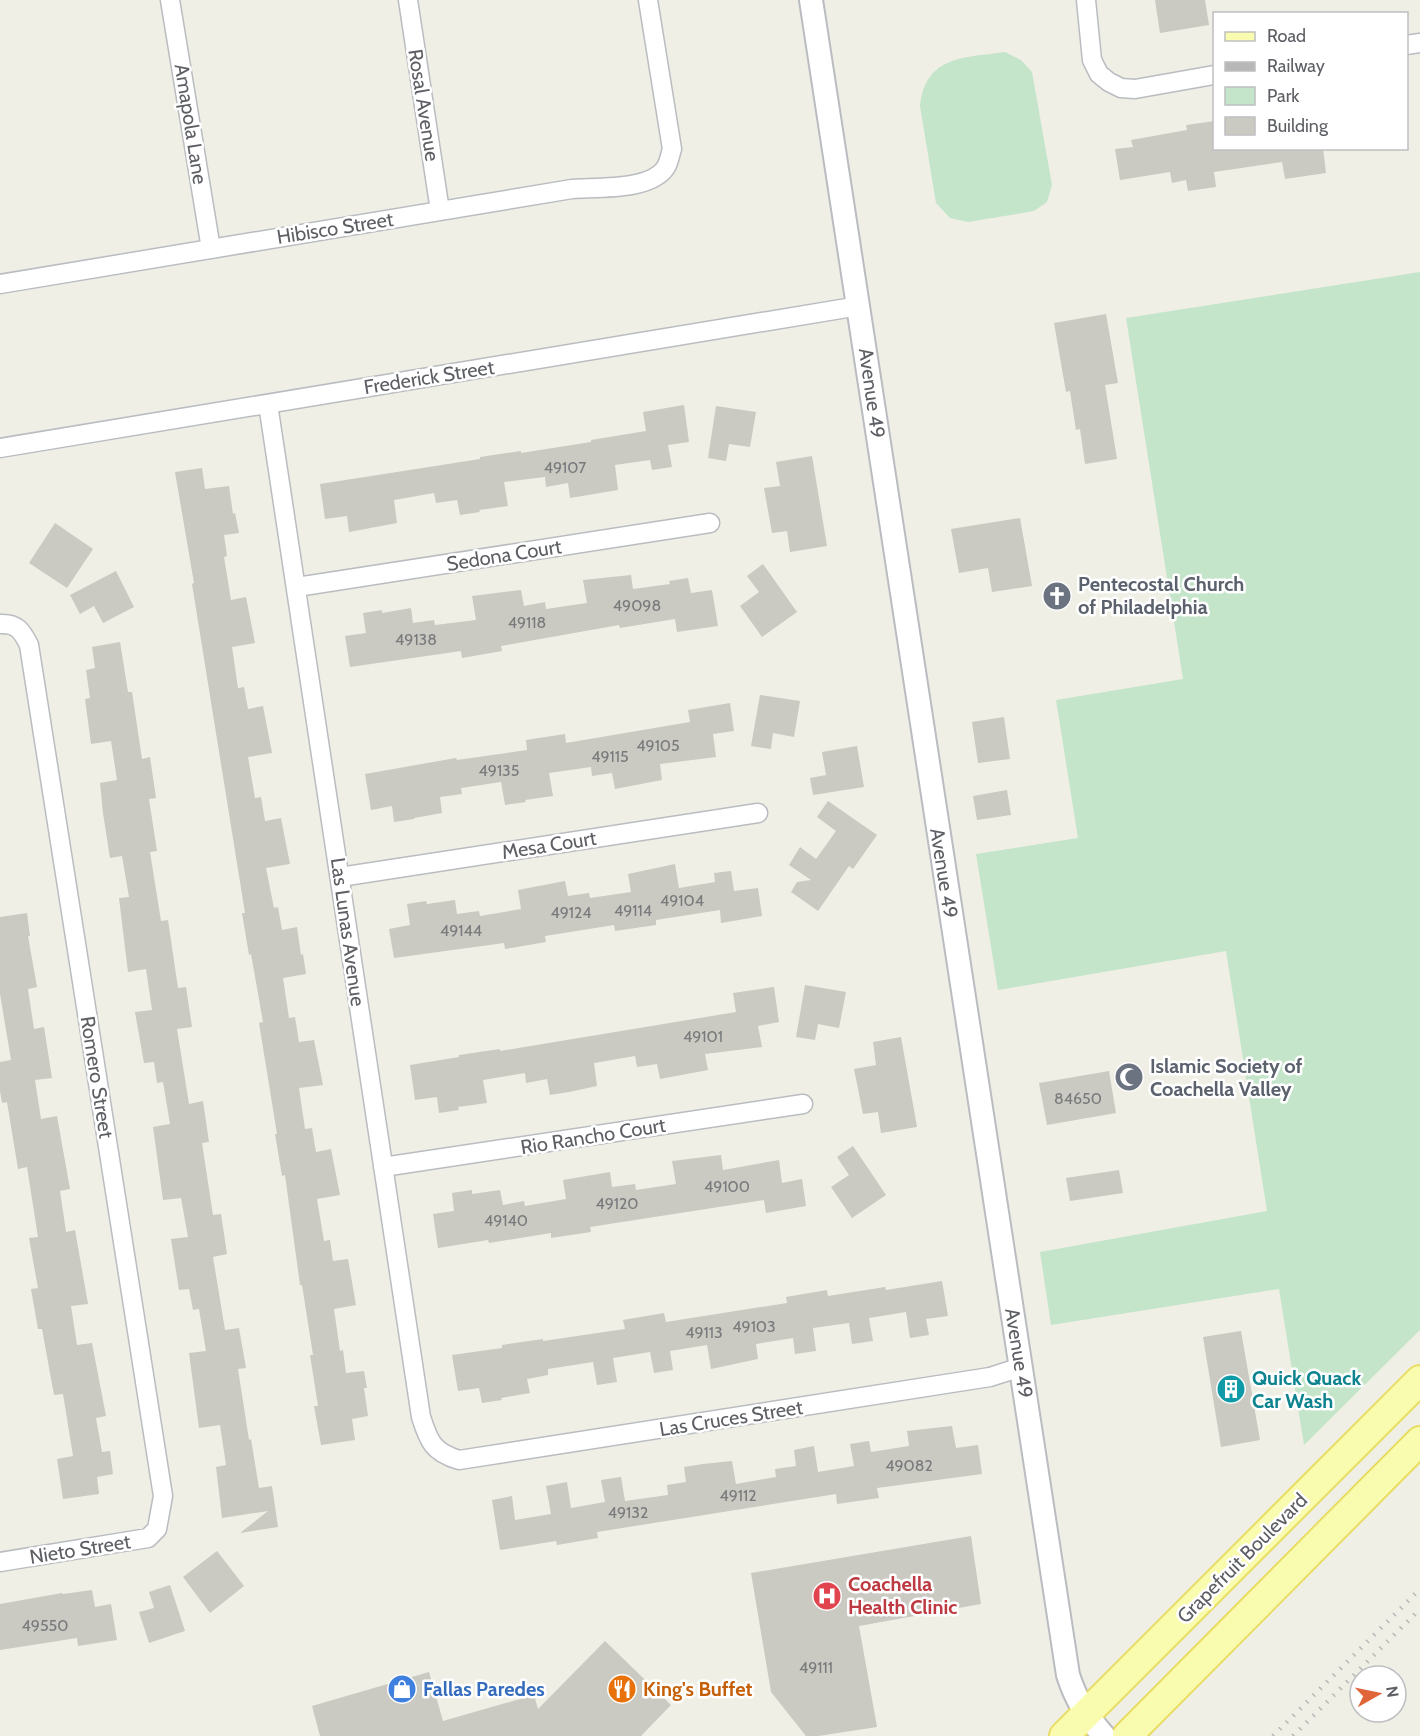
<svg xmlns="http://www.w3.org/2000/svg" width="1420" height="1736" viewBox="0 0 1420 1736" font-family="Cabin,sans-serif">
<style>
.green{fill:#c4e5ca}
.building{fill:#cac9c2}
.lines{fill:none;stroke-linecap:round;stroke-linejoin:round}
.minor-casing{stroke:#babcc1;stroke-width:21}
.tertiary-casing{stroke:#babcc1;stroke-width:26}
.primary-casing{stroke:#eadd63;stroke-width:32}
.minor{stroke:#fff;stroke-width:18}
.tertiary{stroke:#fff;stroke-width:22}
.primary{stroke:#f9fbaf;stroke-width:28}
.rail{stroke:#b8b8b9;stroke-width:4.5;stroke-dasharray:1.5 8;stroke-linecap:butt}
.labels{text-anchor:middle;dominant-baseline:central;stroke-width:5;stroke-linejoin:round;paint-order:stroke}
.number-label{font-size:16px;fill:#787a7c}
.street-label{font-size:20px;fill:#5d5f65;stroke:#fff}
.worship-label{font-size:20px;font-weight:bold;fill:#5b616d;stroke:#fff;text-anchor:start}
.culture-label{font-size:20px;font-weight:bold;fill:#0d838f;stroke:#fff;text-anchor:start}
.health-label{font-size:20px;font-weight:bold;fill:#be3a42;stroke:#fff;text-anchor:start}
.shop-label{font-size:20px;font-weight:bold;fill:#366cbe;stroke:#fff;text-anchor:start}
.food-label{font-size:20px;font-weight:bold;fill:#c56008;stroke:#fff;text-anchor:start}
</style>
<rect width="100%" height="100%" fill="#efefe6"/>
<path class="green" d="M1005,52L1021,60L1032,72L1052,185L1047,202L1034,211L968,222L950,218L936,203L920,106C926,55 964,58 1005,52Z
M1420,272V1330L1304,1445L1279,1289L1051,1325L1040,1252L1267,1211L1226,951L998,990L976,854L1078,838L1056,700L1183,679L1126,318Z"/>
<path class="building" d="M1155,0H1205L1209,25L1160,33Z
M1215,121V148H1323L1326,173L1285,179L1282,162L1214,172L1216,187L1188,191L1186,180L1172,183L1170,172L1120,180L1115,149L1133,147L1131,140L1187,130L1186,125Z
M1106,314L1118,383L1105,385L1117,459L1085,464L1080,429L1076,430L1070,391L1066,392L1054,323Z
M684,405L689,442L668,445L672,467L652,470L650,460L615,465L618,490L570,498L568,483L546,487L545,477L504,482L508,506L479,510L480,512L460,515L457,500L436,503L434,493L394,500L397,523L349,532L347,516L325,519L320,484L480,459V457L521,451V453L591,442V440L646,431L643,412Z
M716,406L756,412L750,447L729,444L726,461L708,458Z
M812,456L827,546L790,552L787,531L772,533L764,488L780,486L776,462Z
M202,468L205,489L229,486L233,514L235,513L239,533L224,535L227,556L224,557L231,600L246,597L255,643L232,647L238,688L244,687L248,709L263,706L272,753L248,757L255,798L261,797L265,821L281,818L286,844L290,864L266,868L274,908L278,907L282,930L297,927L301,955L303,954L306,974L283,978L289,1018L295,1017L299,1042L314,1040L323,1085L299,1088L305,1129L312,1128L316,1152L331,1149L340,1195L317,1199L324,1241L330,1240L333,1261L348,1259L356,1305L334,1309L340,1351L343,1350L346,1373L364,1371L367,1388H364L368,1416L352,1419L355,1440L321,1445L314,1406H318L310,1355H313L302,1285H300L285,1175L282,1176L275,1134H277L259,1023L263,1022L251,954L249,955L242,913H245L192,584L194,583L175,472Z
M1020,518L1032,586L992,592L988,568L959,573L951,529Z
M55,523L93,549L67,588L29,563Z
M763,564L797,612L762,637L740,606L759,592L747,576Z
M116,571L134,607L103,623L94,606L80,614L70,595Z
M631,575L633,589L670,584L669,581L688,578L691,593L712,590L718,626L677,632L675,619L620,628L619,625L501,646L502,651L462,658L461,651L350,667L345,636L366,633L363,613L382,610V613L411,608L413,623L434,620L435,625L476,620L472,596L521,590L524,606L545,602L546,609L587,603L583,580Z
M120,642L128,692H132L142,759L150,757L156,798L149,799L157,851L150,852L161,921L168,920L178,988L186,987L192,1027L177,1029L189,1104L203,1101L209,1142L202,1143L213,1215L221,1214L227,1254L213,1257L225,1330L239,1328L246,1368L238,1369L249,1440L251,1439L259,1488L272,1486L278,1527L240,1533L268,1511L222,1518L216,1467L226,1465L220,1425L199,1428L189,1353L206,1351L199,1309L193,1310L189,1289L179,1290L171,1239L188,1237L181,1198L163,1200L153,1127L170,1124L163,1082L157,1083L154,1062L144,1063L135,1012L152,1010L146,969L128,972L119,898L129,897L122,856L110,858L103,813L100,783L117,780L111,741L91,744L85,699L90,698L86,670L95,668L92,647Z
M760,695L800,701L794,737L773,733L771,749L751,746Z
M730,703L734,731L713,734L716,757L660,764L662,780L615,789L612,773L592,776L591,767L549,773L553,796L525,800L526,802L505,805L501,782L461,788L462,794L440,797L442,813L414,818V819L394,822L392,806L371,810L365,774L456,758L457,760L527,750L526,740L565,734L566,743L690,722L688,710Z
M1004,717L1010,759L978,763L972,722Z
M857,746L864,787L813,795L810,778L826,775L822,752Z
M1007,790L1011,815L977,820L973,796Z
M828,801L877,835L853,869L849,866L818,911L791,892L797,882L811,880L789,865L800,847L816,859L836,831L817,817Z
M675,864L679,888L715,882L714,873L731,871L734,891L758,888L762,916L721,923L720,910L656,920V925L615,931L614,925L545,936L546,942L505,949L504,943L394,958L389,929L410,925L407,904L426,901L427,904L455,900L457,914L479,911L480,916L521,909L518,890L565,881L568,896L589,893L590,898L631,892L628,874Z
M27,913L30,936H28L37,987L28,989L34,1029L44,1027L52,1078L35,1080L41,1119L57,1116L70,1189L60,1191L66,1232L75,1230L88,1304L71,1306L77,1345L92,1343L106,1416L96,1418L102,1452L110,1451L113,1474L97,1477L99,1494L63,1499L57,1459L73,1456L63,1394L54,1395L42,1329H38L31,1289L38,1288L29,1238L38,1237L27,1167L18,1169L7,1102L2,1103L0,1091V1062L11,1060L0,994V917Z
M805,985L846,992L839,1028L818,1024L815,1040L796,1037Z
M774,987L779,1022L758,1026L762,1047L705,1054L708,1070L660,1079L657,1064L637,1067L635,1056L594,1063L597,1086L569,1092L550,1095L547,1079L526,1083L525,1073L483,1080L487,1103L458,1107L459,1110L439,1113L437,1097L415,1100L410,1065L459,1057V1055L500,1049V1051L736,1012L733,993Z
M901,1037L917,1127L881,1133L878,1112L863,1114L854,1069L876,1065L873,1042Z
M1109,1071L1116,1113L1047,1125L1039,1083Z
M853,1146L886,1195L852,1218L831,1187L849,1175L837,1157Z
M721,1155L723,1170L779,1160L782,1183L802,1179L806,1206L766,1213L764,1200L590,1227L591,1232L551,1238V1233L489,1243L488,1240L438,1248L433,1214L454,1211L452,1193L472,1190V1194L500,1190L503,1205L524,1201L525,1206L566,1199L563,1180L610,1172L612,1187L635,1184L636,1190L676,1184L672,1161Z
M1119,1170L1123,1193L1070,1201L1066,1178Z
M942,1281L948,1316L926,1319L929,1335L910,1338L906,1312L869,1318L873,1341L852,1344L849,1323L813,1328L816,1351L795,1354L793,1338L756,1344L758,1359L711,1369L707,1345L670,1351L673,1370L654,1373L650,1352L613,1358L617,1382L597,1385L593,1362L548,1369V1375L527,1379L530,1393L501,1398L502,1400L482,1403L479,1388L458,1391L452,1355L502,1348V1345L543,1339V1341L625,1329L623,1320L664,1313L666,1322L787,1303L786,1297L827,1290L828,1296L885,1287L886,1290Z
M1241,1331L1260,1440L1221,1447L1203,1337Z
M952,1426L956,1448L978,1445L982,1474L877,1488L879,1498L837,1504L836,1494L597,1532L598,1538L557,1545L556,1541L500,1550L492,1500L512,1496L515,1520L551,1514L546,1486L567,1482L571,1508L605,1502L601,1480L621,1477L625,1501L668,1495L667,1485L686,1482L684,1467L703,1464L732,1461L736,1484L776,1477L775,1469L796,1466L794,1450L814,1446L818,1472L854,1466L850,1444L869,1441L871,1452L909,1446L907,1431Z
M971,1536L981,1604L859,1626L877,1727L818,1736H806L771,1692L751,1573Z
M217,1551L244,1586L210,1613L183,1577Z
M170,1585L185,1631L149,1643L139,1612L154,1608L149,1592Z
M92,1590L95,1607L111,1604L117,1640L78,1646L77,1638L0,1650V1604L62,1593L63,1594Z
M605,1641L671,1705L641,1736H320L312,1706L429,1672L443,1721L534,1695L538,1709Z"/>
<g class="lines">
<g class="minor-casing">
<path id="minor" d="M170,0L211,249
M408,0L440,211
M1086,0L1092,60L1099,74L1109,82L1121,88L1135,89L1214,75
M1406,45L1420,43
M0,284L572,189C597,187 651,191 666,167C669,162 670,155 672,149L648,0
M268,404L421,1417C429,1442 433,1452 459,1460L990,1377L1021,1367
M0,448L859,306
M297,587L710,523
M0,624C17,623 22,631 29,645L163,1496L157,1529L148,1538L0,1562
M340,877L758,813
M383,1167L803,1104"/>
</g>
<g class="tertiary-casing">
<path id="tertiary" d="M811,0L1068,1675C1076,1700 1087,1717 1104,1736"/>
</g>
<g class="primary-casing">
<path id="primary" d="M1064,1736L1420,1380
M1127,1736L1420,1441"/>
</g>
<use href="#minor" class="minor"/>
<use href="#tertiary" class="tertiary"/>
<use href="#primary" class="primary"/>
<path class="rail" d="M1273,1736L1420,1589
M1293,1736L1420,1609"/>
</g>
<defs>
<g id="church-disc" transform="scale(1.5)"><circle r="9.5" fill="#6b7280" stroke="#fff"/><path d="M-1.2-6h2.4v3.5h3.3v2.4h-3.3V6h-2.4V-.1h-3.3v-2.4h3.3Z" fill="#fff"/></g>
<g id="mosque-disc" transform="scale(1.5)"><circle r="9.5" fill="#6b7280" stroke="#fff"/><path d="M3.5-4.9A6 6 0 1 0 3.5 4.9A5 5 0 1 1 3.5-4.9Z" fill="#fff"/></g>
<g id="building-disc" transform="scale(1.5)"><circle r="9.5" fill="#0f9aa8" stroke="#fff"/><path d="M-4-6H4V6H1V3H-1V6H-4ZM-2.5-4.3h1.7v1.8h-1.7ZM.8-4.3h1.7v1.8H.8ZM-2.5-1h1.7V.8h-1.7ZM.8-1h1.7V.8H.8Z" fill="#fff"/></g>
<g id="hospital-disc" transform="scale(1.5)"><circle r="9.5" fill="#e0444e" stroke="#fff"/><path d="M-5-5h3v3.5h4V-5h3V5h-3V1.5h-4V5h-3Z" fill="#fff"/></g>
<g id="shop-disc" transform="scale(1.5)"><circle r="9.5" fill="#3f7fe0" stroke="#fff"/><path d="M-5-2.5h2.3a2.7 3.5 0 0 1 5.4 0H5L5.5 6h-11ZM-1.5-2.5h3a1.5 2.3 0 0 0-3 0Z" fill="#fff"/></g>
<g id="restaurant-disc" transform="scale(1.5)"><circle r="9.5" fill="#e8710a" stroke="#fff"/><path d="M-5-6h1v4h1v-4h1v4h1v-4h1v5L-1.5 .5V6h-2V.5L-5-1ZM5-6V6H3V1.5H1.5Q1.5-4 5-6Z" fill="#fff"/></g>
</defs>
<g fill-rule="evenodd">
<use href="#church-disc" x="1057" y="596"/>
<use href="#mosque-disc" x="1129" y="1077"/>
<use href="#building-disc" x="1231" y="1389"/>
<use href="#hospital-disc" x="827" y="1596"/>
<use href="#shop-disc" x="402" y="1689"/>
<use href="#restaurant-disc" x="622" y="1689"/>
</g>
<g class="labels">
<g class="number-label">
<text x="565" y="467">49107</text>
<text x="637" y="605">49098</text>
<text x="527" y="622">49118</text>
<text x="416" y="639">49138</text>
<text x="658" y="745">49105</text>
<text x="610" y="756">49115</text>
<text x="499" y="770">49135</text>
<text x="682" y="900">49104</text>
<text x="633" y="910">49114</text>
<text x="571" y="912">49124</text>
<text x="461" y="930">49144</text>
<text x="703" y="1036">49101</text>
<text x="1078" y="1098">84650</text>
<text x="727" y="1186">49100</text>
<text x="617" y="1203">49120</text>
<text x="506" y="1220">49140</text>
<text x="754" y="1326">49103</text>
<text x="704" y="1332">49113</text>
<text x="909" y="1465">49082</text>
<text x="738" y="1495">49112</text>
<text x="628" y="1512">49132</text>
<text x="45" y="1625">49550</text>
<text x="816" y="1667">49111</text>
</g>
<g class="street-label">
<text transform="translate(424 105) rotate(81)">Rosal Avenue</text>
<text transform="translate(191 124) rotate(81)">Amapola Lane</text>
<text transform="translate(335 228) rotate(-9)">Hibisco Street</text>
<text transform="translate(429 377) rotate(-9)">Frederick Street</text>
<text transform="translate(872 393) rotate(82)">Avenue 49</text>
<text transform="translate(504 555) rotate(-9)">Sedona Court</text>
<text transform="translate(549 845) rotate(-9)">Mesa Court</text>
<text transform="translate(944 873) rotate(81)">Avenue 49</text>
<text transform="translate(348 932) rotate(82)">Las Lunas Avenue</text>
<text transform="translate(97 1077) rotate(81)">Romero Street</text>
<text transform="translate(593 1136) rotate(-9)">Rio Rancho Court</text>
<text transform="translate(1019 1353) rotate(81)">Avenue 49</text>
<text transform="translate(731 1418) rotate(-9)">Las Cruces Street</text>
<text transform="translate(80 1549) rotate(-9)">Nieto Street</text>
<text transform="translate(1242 1558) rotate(-45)">Grapefruit Boulevard</text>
</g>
<g class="worship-label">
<text x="1078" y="584">Pentecostal Church<tspan x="1078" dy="23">of Philadelphia</tspan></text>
<text x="1150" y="1066">Islamic Society of<tspan x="1150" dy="23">Coachella Valley</tspan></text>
</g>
<g class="culture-label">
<text x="1252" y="1378">Quick Quack<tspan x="1252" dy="23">Car Wash</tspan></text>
</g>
<g class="health-label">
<text x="848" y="1584">Coachella<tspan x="848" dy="23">Health Clinic</tspan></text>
</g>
<g class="shop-label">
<text x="423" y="1689">Fallas Paredes</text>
</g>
<g class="food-label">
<text x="643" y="1689">King's Buffet</text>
</g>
</g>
<rect x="1213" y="12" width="195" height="138" fill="#ffffff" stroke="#bebfc1" stroke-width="1.5"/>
<rect x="1225" y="32" width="30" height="9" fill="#f9fbaf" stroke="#bebfc1" stroke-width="1.5"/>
<text x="1267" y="42" font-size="18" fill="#5d5f65">Road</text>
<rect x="1225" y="62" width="30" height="9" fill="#b8b8b9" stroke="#bebfc1" stroke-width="1.5"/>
<text x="1267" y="72" font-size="18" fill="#5d5f65">Railway</text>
<rect x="1225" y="87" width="30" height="18" fill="#c4e5ca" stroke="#bebfc1" stroke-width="1.5"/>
<text x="1267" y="102" font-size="18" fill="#5d5f65">Park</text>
<rect x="1225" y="117" width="30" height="18" fill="#cac9c2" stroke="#bebfc1" stroke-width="1.5"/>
<text x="1267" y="132" font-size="18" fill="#5d5f65">Building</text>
<g transform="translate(1378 1694) rotate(81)"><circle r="28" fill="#ffffff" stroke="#bebfc1" stroke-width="1.5"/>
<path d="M0-4.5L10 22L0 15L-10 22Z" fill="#e0663a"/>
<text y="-9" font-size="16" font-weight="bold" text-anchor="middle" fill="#5d5f65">N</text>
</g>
</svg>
